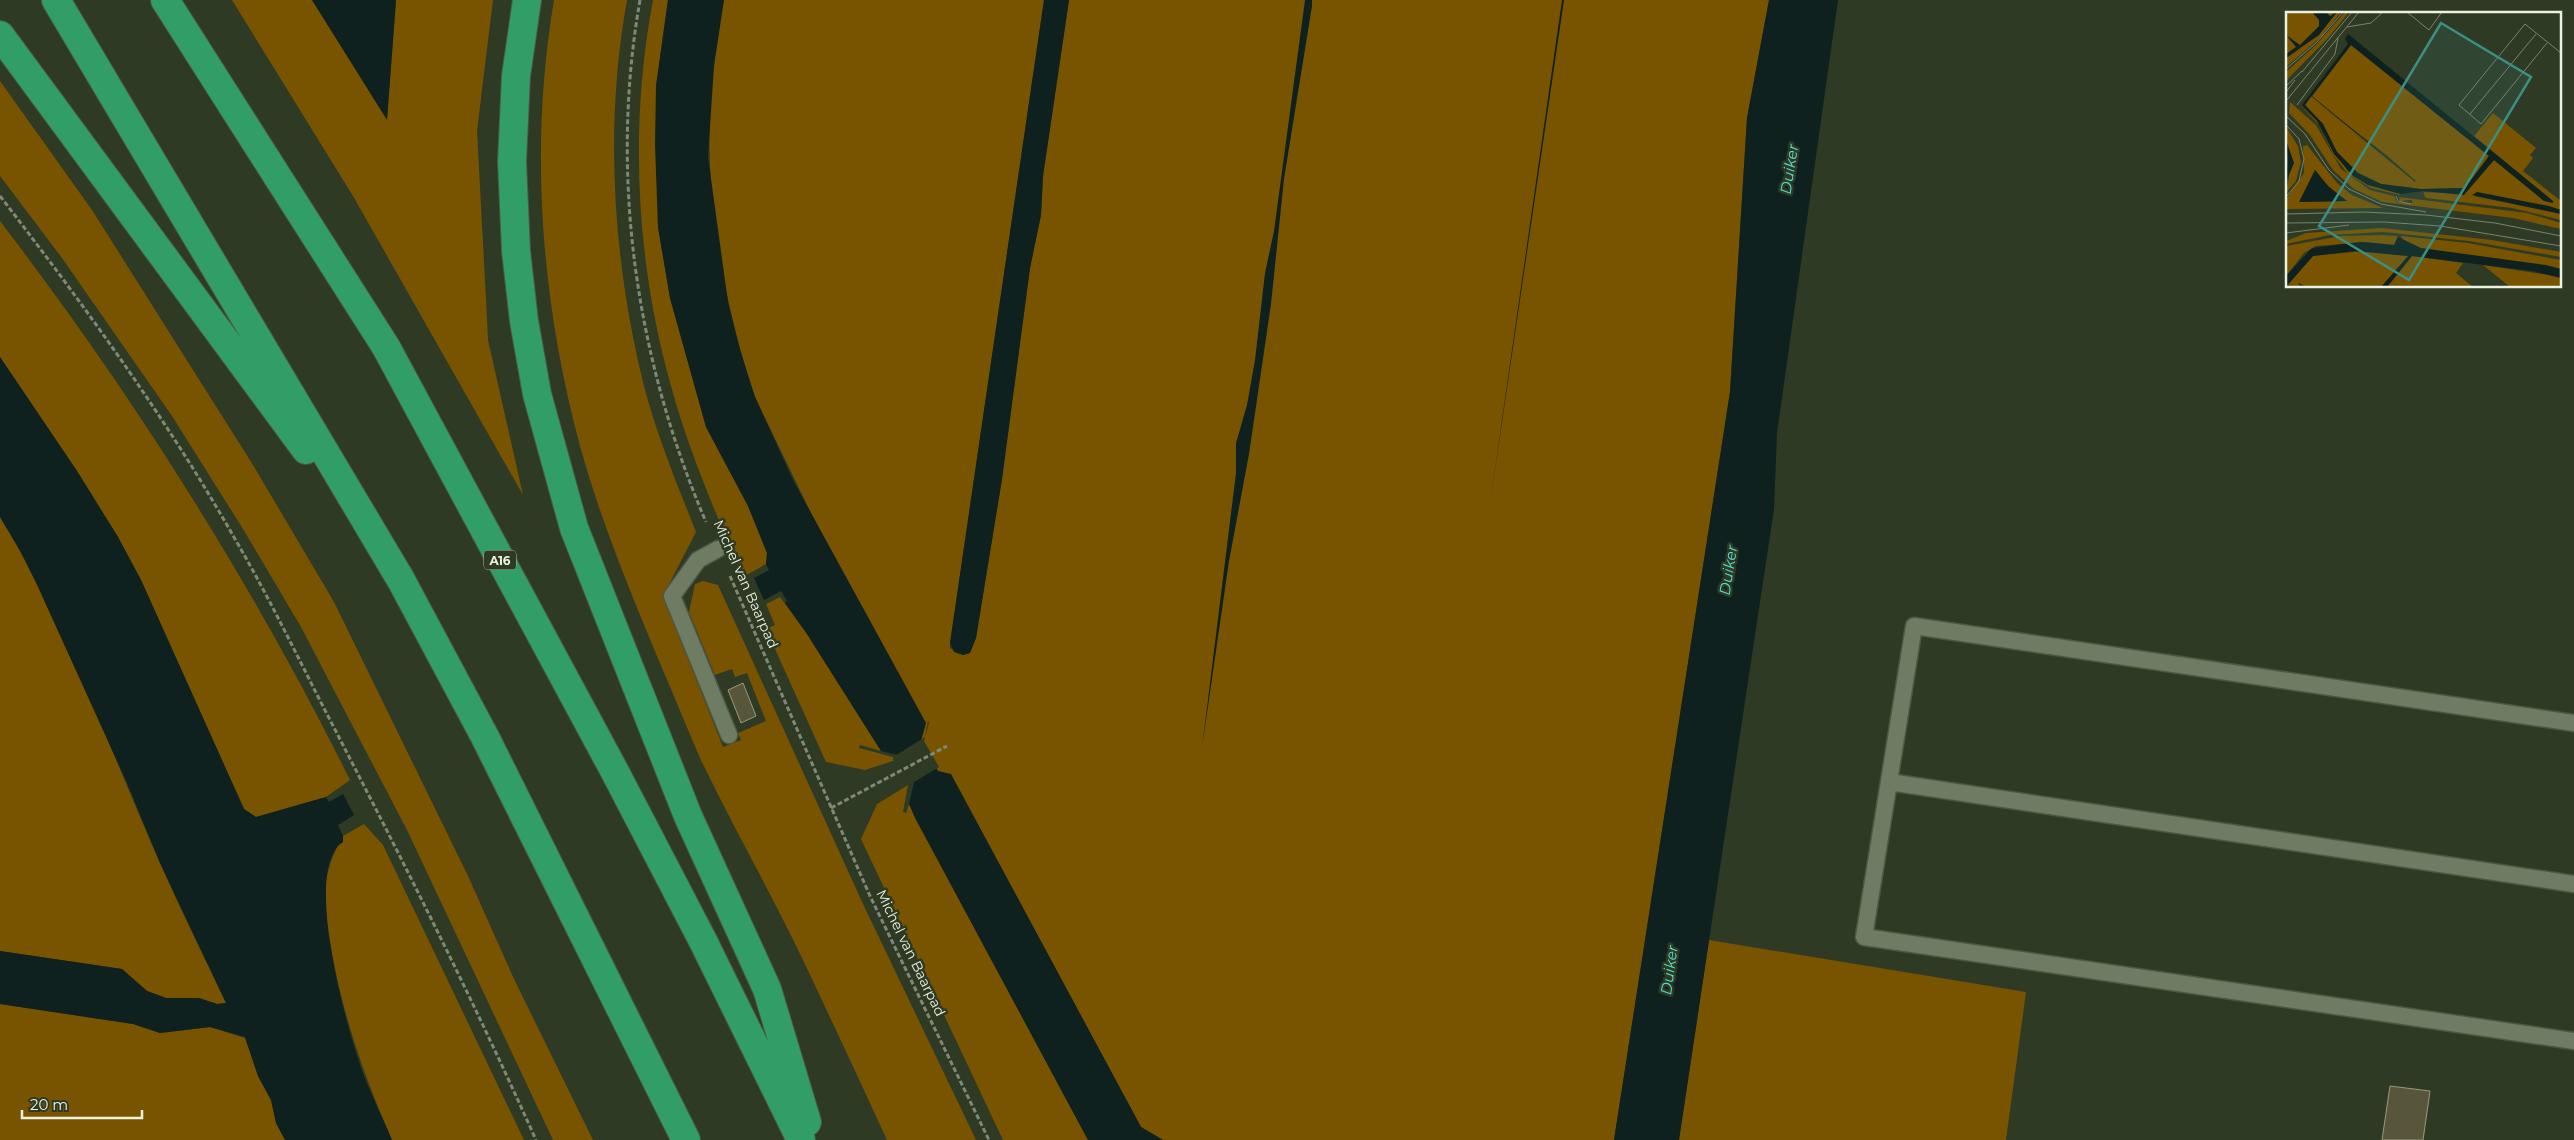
<svg xmlns="http://www.w3.org/2000/svg" width="2574" height="1140" viewBox="0 0 2574 1140" font-family="Montserrat,sans-serif">
<style>
.green{fill:#795400}
.water{fill:#0f211e}
.pier{fill:#2e3a24}
.building{fill:#57563b;stroke:#9a997c}
.lines{fill:none;stroke-linecap:round;stroke-linejoin:round}
.service-casing{stroke:#4d5744;stroke-width:19}
.motorway-casing{stroke:#4d5744;stroke-width:30}
.path{stroke:#7f8976;stroke-width:3;stroke-dasharray:5 2.5;stroke-linecap:butt}
.service{stroke:#6e7c63;stroke-width:16}
.motorway{stroke:#319d67;stroke-width:28}
.labels{text-anchor:middle;dominant-baseline:central;stroke-width:5;stroke-linejoin:round;paint-order:stroke}
.shield{fill:#2e3a24;stroke:#b2bbaa;stroke-width:1}
.shield-label{font-size:12px;font-weight:bold;fill:#eaf2e3}
.street-label{font-size:14px;fill:#eaf2e3;stroke:#2e3a24}
.water-label{font-size:15px;font-style:italic;fill:#55e2cf;stroke:#2e3a24}
.inset-road{fill:none;stroke:#798470;stroke-width:1}
.view{fill:#3b8f85;fill-opacity:0.15;stroke:#3b8f85;stroke-width:2.5}
.inset-edge{fill:none;stroke:#eaf2e3;stroke-width:2.5}
</style>
<rect width="100%" height="100%" fill="#2e3a24"/>
<path class="green" d="M232,0H312L387,119L396,0H493L477,131L486,299L488,340L523,495L353,196Z
M554,0H627C604,128 613,261 644,386C657,436 677,484 696,532L663,596L723,747L741,740L738,733L766,721L747,673L735,677L732,669L715,675L689,612L695,584L703,581L718,585L863,904L976,1140H887C859,1079 831,1019 802,958C770,891 732,825 700,758C687,728 675,698 662,668C632,596 601,522 580,446C541,301 529,148 554,0Z
M653,0H668L656,86L658,227L670,298L706,427L748,506L767,553L766,564L743,577C716,514 689,452 671,386C636,262 629,127 653,0Z
M724,0H1044L950,643V648L963,655L970,653L976,638L1002,479L1030,268L1041,215L1043,176L1069,0H1769L1747,118L1730,392L1614,1140H1163L1141,1127L951,775L938,771L921,741L755,397C713,271 694,131 724,0Z
M0,81L92,210L253,465L334,602L468,876L514,979L593,1140H553L407,830L301,627L243,529L172,416L62,258L0,176Z
M0,221C134,396 252,583 350,780L326,797L256,817L244,809L141,580L118,537L77,471L0,357Z
M0,517C66,626 109,748 160,863C181,911 204,957 226,1003L217,1004L199,998H166L147,991L122,969L0,951Z
M780,597L807,634L881,751L860,745L859,748L893,757V761L865,770L826,762L766,629L775,625L766,604Z
M908,785L903,812L906,813L909,804L1088,1140H1003L861,839L877,804Z
M364,824L383,845L524,1140H392C364,1076 341,1011 330,941C328,928 324,913 324,900C324,881 330,862 338,845L343,842V836Z
M1709,940L2026,992L2006,1140H1679Z
M0,1004L133,1024L160,1033L210,1027L245,1038L258,1076L271,1100L276,1123L285,1140H0Z"/>
<path class="water" d="M312,0H396L387,120Z
M668,0H724L714,66L708,157L728,302L740,350L755,397L793,480L926,723L921,741L938,771L951,774L1141,1127L1163,1140H1088L915,818L909,804L914,782L898,755L881,751L807,634L785,603L787,601L781,591L764,600L754,578L769,570L766,564L767,553L748,506L706,427L670,298L658,227L655,145L656,86Z
M1044,0H1069L1043,176L1041,215L1030,268L1002,479L976,638L970,653L963,655L954,652L950,643Z
M1305,0H1312V6L1284,179L1271,304L1249,454L1229,561L1202,748L1236,473V443L1247,405L1255,360L1265,273L1274,231Z
M1562,0H1564L1490,504Z
M1769,0H1838L1777,433L1774,509L1679,1140H1614L1730,392L1747,118Z
M0,357L77,471L118,537L141,580L244,809L256,817L326,797L329,802L343,794L354,815L338,825L343,836V842C300,868 350,1042 366,1081C374,1101 384,1120 392,1140H285L276,1123L271,1100L258,1076L245,1037L210,1027L160,1033L133,1024L0,1004V951L122,969L147,991L166,998H199L217,1004L226,1003L160,863L127,783L38,587L21,552L0,517Z"/>
<path class="pier" d="M928,721L929,723L924,741L939,767L911,784L896,757L881,753H880L893,757L925,737Z"/>
<path class="building" d="M743,683L756,716L741,723L728,690Z
M2390,1086L2430,1091L2423,1140H2382Z"/>
<g class="lines">
<g class="service-casing">
<path id="service" d="M718,549L698,560L672,596L729,735
M2574,723L1914,626L1864,937L2574,1041
M1889,782L2574,884"/>
</g>
<g class="motorway-casing">
<path id="motorway" d="M56,0L401,580L485,737L686,1140
M165,0L386,347L615,772L703,941L801,1140
M527,0L516,76L512,162L516,251L524,321L537,394L574,528L688,816L767,989L807,1122
M0,35L306,450"/>
</g>
<path class="path" d="M640,0C609,176 636,359 706,522
M0,196C84,305 167,419 235,539C269,597 298,658 329,718C401,857 472,997 536,1140
M730,576L870,896L989,1140
M831,808L947,746"/>
<use href="#service" class="service"/>
<use href="#motorway" class="motorway"/>
</g>
<g class="labels">
<rect class="shield" x="484" y="550.5" width="32" height="19" rx="4"/>
<g class="shield-label">
<text x="500" y="560">A16</text>
</g>
<g class="street-label">
<text transform="translate(746 584) rotate(66)">Michel van Baarpad</text>
<text transform="translate(911 953) rotate(64)">Michel van Baarpad</text>
</g>
<g class="water-label">
<text transform="translate(1789 169) rotate(-81)">Duiker</text>
<text transform="translate(1728 570) rotate(-81)">Duiker</text>
<text transform="translate(1669 970) rotate(-82)">Duiker</text>
</g>
</g>
<g transform="translate(2286 12)">
<rect width="275" height="275" fill="#2e3a24"/>
<path d="M0,0H48L31,24L51,0H55L35,25L0,55V46L16,36L0,45ZM59,0H63L42,26L0,69V60L30,33ZM65,33L203,144L179,176L135,177L95,172L72,161L51,140L37,112L19,93ZM29,88L99,142L130,169L129,170ZM4,90L30,113L55,157L84,178L108,184L111,190L126,191V188L114,189L113,185L241,201L275,211V217L227,206L96,190L68,177L47,158L24,123L3,101ZM14,93L31,109L61,158L82,173L113,180L114,183L85,176L62,162L48,144L33,113ZM207,101L250,136L244,143L247,146L237,159L275,189V198L201,182L187,184L267,200L275,202V208L226,196L140,186L138,183V180L178,182L208,148L258,189H267L188,124ZM0,115L12,134L15,150L10,169L0,181L3,166ZM21,133L51,171L66,183L97,196L0,197V187L18,161L17,134ZM29,158L42,174L60,189L14,190ZM96,216L206,228L275,240V245L183,229L97,220L44,223L0,232V229L20,221ZM55,224L96,223L111,224V226L108,233L81,230L30,234L18,241L0,264V234ZM115,224L182,231L275,248V257L135,237L119,231ZM77,239L123,244L95,275H20L12,270L14,275L1,273L27,244ZM126,244L177,251L170,261L187,275H101ZM197,253L270,264L275,266V275H224Z" fill="#795400" fill-rule="evenodd"/>
<path d="M26,0H40L44,4L51,0L33,23L0,46V42L10,35L0,23L14,33L33,14V8ZM62,22L267,189V191L258,189L208,148L178,183L138,179L114,182L82,173L67,164L48,142L31,109L16,93L62,32L59,27ZM65,33L203,144L179,176L135,177L95,172L72,161L51,140L37,112L19,93L25,84L130,169L26,84ZM0,128L8,151L0,170L2,150ZM29,158L42,174L61,189L13,190ZM191,180L263,194L275,198V202L186,183ZM112,225L135,236L260,253L275,257V266L246,259L126,244L101,275H95L122,244L69,239L27,244L0,275V264L26,236L74,230L108,233Z" fill="#0f211e" fill-rule="evenodd"/>
<path class="inset-road" d="M121,0L143,18L156,0M61,15L85,11L97,0M261,31L195,112L173,93L239,12L275,41M0,57L31,30L57,0M16,60L66,0M0,74L16,59M0,80L9,68M0,89L73,0M11,93L49,42L52,26M184,102L250,22M0,104L19,122L43,158L63,177L95,192L140,200M0,113L13,127L18,147L13,169L0,185M110,184L112,189L125,192M0,202L78,200L140,203L209,211L275,224M0,211L98,210L154,214L275,234M0,221L63,213"/>
<path class="view" d="M155,11L245,65L123,268L33,214Z"/>
<rect width="275" height="275" class="inset-edge"/>
</g>
<path d="M22 1110v8h120v-8" fill="none" stroke="#eaf2e3" stroke-width="2.5"/>
<text x="30" y="1110" font-size="15" fill="#eaf2e3" stroke="#2e3a24" stroke-width="4" paint-order="stroke">20 m</text>
</svg>
